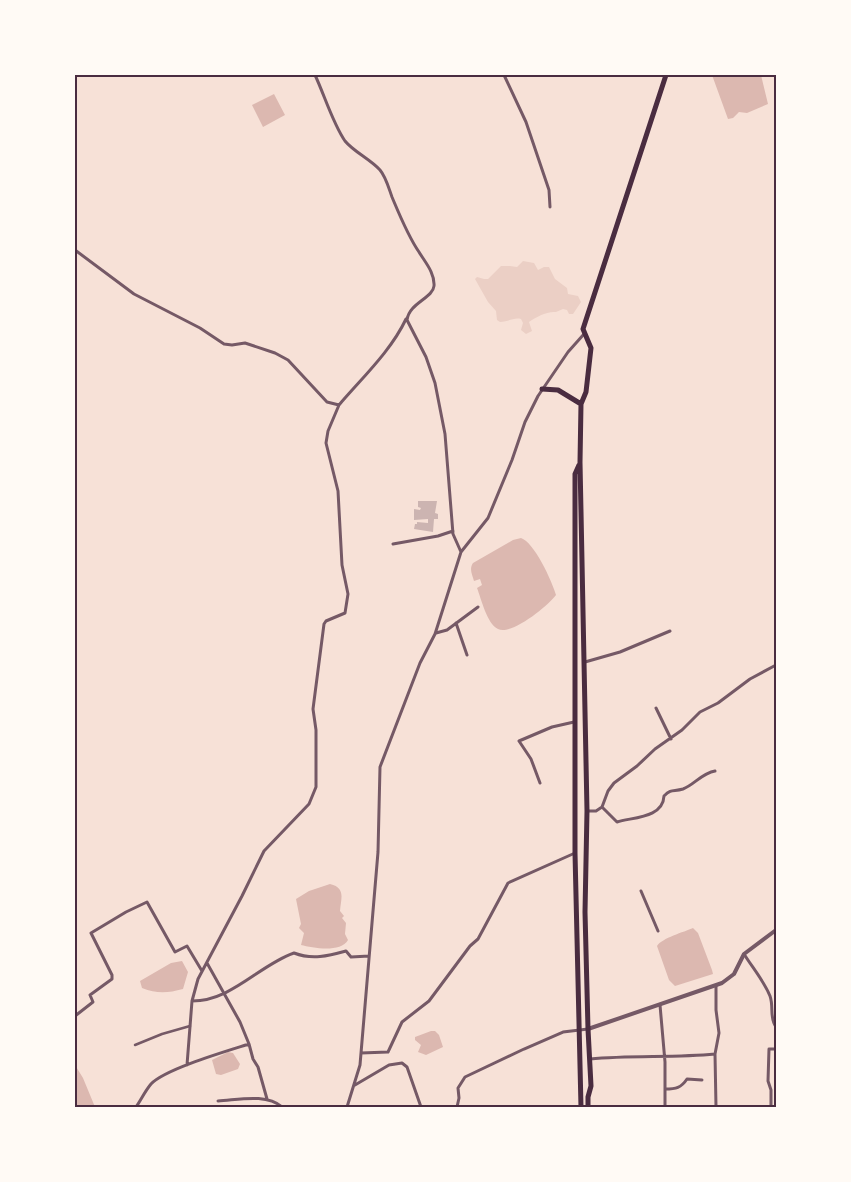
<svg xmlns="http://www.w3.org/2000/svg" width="851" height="1182" viewBox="0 0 851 1182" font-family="Commissioner,sans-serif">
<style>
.green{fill:#ebcfc5}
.water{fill:#dcb8b0}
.building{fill:#ccb4b1}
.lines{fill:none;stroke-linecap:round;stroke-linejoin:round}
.pedestrian{stroke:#755966;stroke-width:2.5}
.minor{stroke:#755966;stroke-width:3}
.tertiary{stroke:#755966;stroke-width:4}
.trunk{stroke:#4a2c40;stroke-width:5}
.neatline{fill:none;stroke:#4a2c40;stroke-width:2}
</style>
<rect width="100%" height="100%" fill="#f7e1d7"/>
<path class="green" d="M523,261L534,263L538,270L544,267H549L555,279L567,288L568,294L578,296L581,302L573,314H569L567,310L563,309L556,312C547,311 536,317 529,322L532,331L526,334L521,330L523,323L521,319C514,317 508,322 500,322L497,320L496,311L488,302L475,279L477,277L484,279H488L501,266H510L517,267Z"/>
<path class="water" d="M712,75H761L768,104L747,113L739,112L733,118L728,119Z
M274,94L285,115L263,127L252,105Z
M521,538C534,542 552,581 556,595C548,606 511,636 498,629C487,624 481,598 477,588L482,585L480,579L474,581C472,574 469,569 473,563L513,540Z
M330,884C346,888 341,898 340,911L344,916L342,918L346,923L345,934L348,940C341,953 313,948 301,945L304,933L299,928L301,924L296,899L309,891Z
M693,928L698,933L712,970L713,974L675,986L669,980L657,946C662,938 684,932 693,928Z
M182,961L188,972L183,989C168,993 157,994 142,988L140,981L171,963Z
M431,1031H435L439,1035L443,1047L426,1055L418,1052L421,1045L415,1040V1037Z
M228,1052L233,1053L240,1064L238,1069L221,1075L216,1074L212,1060Z
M75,1065L83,1078L95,1107H75Z"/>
<path class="building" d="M418,501H437L435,513L438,514V519H434L433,532L414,529L415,524H417V522L428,523V519L414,520V509L420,510L421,508L418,507Z"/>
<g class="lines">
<path class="pedestrian" d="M135,1045L162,1034L190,1026"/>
<path class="minor" d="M315,75C324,94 333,124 345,141C354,152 370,159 380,170C386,177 389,189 392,197C400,216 408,236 419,252C425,262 435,273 434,286C433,298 409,303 407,320L426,357L435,383L445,434L453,534L461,552
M504,75L526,122L549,190L550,207
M75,250L134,294L200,328L224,344L232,345L245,343L275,353L288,360L327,402L339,405L328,431L326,443L338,491L342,565L348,594L345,613L326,621L324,624L313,709L316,730V787L309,804L264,851L242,896L198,979L192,1001L187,1065
M339,405C362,378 391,351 406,319
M393,544L438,536L453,531
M456,623L467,655
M436,633L447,630L478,607
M585,662L620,652L670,631
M656,708L671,739
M540,783L531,759L519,741L552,727L574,722
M602,807L617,822C633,817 663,818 664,796C672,788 673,792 683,789C694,785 702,773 715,771
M587,811H596L602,807L608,791L614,783L637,766L655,749L682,730L700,712L718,703L750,679L776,665
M641,891L658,931
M744,954C752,967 764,981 770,996C774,1007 769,1017 776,1027
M207,963L240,1022L249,1044
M192,1001C232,1001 259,965 294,953C312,960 328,956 346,951L351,957L369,956
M660,1005L665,1062V1107
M75,1016L93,1002L90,995L112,979V975L91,933L126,912L147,902L175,952L187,946L202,971
M361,1053L388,1052L402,1022L429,1001L470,946L478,939L508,883L575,853
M715,1054L716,1107
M590,1059C632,1055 674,1058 715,1054L719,1033L716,1010V986
M355,1085L389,1065L402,1063L407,1067L421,1107
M665,1089C676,1089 681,1088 687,1079L702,1080
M218,1101C238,1100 266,1093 282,1107
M136,1107C141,1100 145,1091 151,1084C165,1069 227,1051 249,1044L253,1059L258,1067L267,1099
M347,1107L360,1065L378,852L380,767L420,663L435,634L461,552L488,518L512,460L525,422L538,396L568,352L584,334
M457,1107L459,1098L458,1088L465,1077L524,1049L563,1032L588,1029
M771,1107V1090L768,1081L769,1049H776"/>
<path class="tertiary" d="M588,1029L722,983L734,974L744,954L776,930"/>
<path class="trunk" d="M542,389L558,390L581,404
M579,465L575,474V853L581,1107
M588,1107V1097L591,1086L588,1029L585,912L587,811L580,462L581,404L586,392L591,348L583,329L666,75"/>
</g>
<rect width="851" height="1182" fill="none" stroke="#fffaf5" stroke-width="152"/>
<rect x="76" y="76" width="699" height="1030" class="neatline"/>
</svg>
